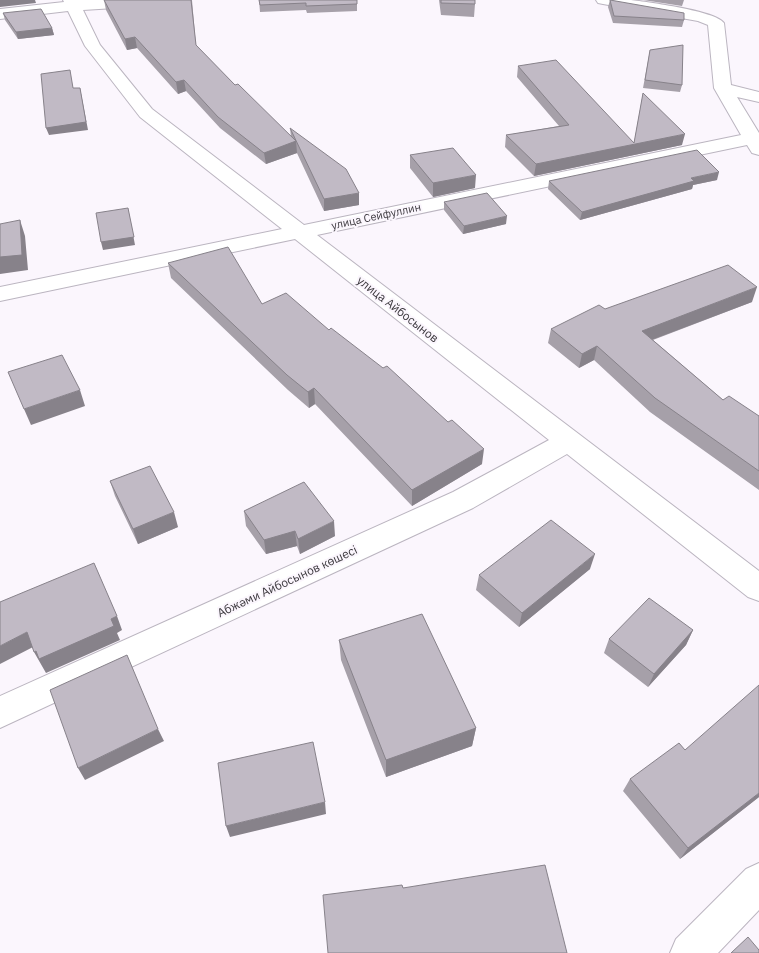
<svg xmlns="http://www.w3.org/2000/svg" width="759" height="953" viewBox="0 0 759 953" font-family="'IBM Plex Sans',sans-serif">
<style>
.lines{fill:none;stroke-linecap:round;stroke-linejoin:round}
.minor-casing{stroke:#bbb5c0;stroke-width:2}
.minor{fill:#fff;fill-rule:evenodd}
.wall{fill:#a6a0a9}
.shaded-wall{fill:#87828a}
.building{fill:#c1bac5;stroke:#87828a}
.labels{text-anchor:middle;dominant-baseline:central;stroke-width:4;stroke-linejoin:round;paint-order:stroke}
.far-street-label{font-size:11px;fill:#3c393e;stroke:#fbf6fd}
.street-label{font-size:12px;fill:#3c393e;stroke:#fbf6fd}
</style>
<rect width="100%" height="100%" fill="#fbf6fd"/>
<g class="lines">
<g class="minor-casing">
<path id="minor" d="M63,0H186L184,3L179,4L83,10L100,45L152,109L304,225L741,135L714,88L708,25L698,21L603,4L598,3L596,0C607,0 619,0 631,0C647,2 716,11 724,23L731,85L759,92V102L737,97L759,133V155L752,153L747,145L317,235L759,571V601L748,597L567,454L473,508L0,728V696L453,492L549,440L295,239L0,301V287L282,229L140,117L85,46L68,11L0,19V9L64,2Z
M759,863V910L718,953H670L676,939L746,869Z"/>
</g>
<use href="#minor" class="minor"/>
</g>
<path class="wall" d="M104,0H192L196,46L235,85L291,137L290,128L359,205L324,211L296,151L297,153L266,164L220,128L186,91L178,94L137,48L127,50L106,10Z
M259,0H357V11L307,13L306,10L260,12Z
M439,0H475V4L474,17L441,15Z
M610,0L684,20L682,27L613,23L608,7Z
M643,0H684L682,6Z
M3,13L52,28L54,35L18,39L5,20Z
M650,50L682,85L680,92L643,88Z
M518,66L634,143L643,93L682,145L534,176L505,147L506,135L559,126L517,77Z
M410,155L475,188L433,197L410,168Z
M717,180L693,185L692,189L580,220L548,189L549,181Z
M444,202L506,224L463,234L444,210Z
M168,263L262,304L482,464L412,506L315,404L309,408L288,390L171,278Z
M752,302L653,340L723,400L759,416V490L650,412L594,360L579,368L548,343L551,329L605,309Z
M110,481L178,527L138,544L115,496Z
M244,511L335,536L300,554L297,546L266,554L246,526Z
M590,569L519,627L476,590L479,575Z
M693,630L686,645L648,687L604,653L609,639Z
M339,640L476,728L472,746L386,777L341,660Z
M685,750L759,797L680,859L623,791L630,779Z"/>
<path class="shaded-wall" d="M0,0H35L36,3L0,7Z
M52,28L54,35L18,39L16,32Z
M135,37L137,48L127,50L125,39Z
M184,80L186,91L178,94L176,82Z
M80,88L88,130L49,135L46,128Z
M685,134L682,145L534,176L536,164Z
M296,141L297,153L266,164L264,153Z
M719,172L717,180L693,185L692,189L580,220L582,212L691,178Z
M476,175L475,188L433,197V183Z
M359,193V205L324,211V199Z
M128,208L135,245L103,250L101,242Z
M507,216L506,224L463,234L464,226Z
M20,220L25,236L28,270L0,274V257Z
M757,287L752,302L638,345L642,331Z
M597,346L594,360L579,368L582,354Z
M314,388L315,404L309,408L308,392Z
M80,390L85,406L31,425L24,409Z
M484,449L482,464L412,506V490Z
M174,512L178,527L138,544L133,529Z
M334,521L335,536L300,554L298,539Z
M295,531L297,546L266,554L264,540Z
M595,554L590,569L519,627L522,613Z
M117,616L122,630L117,633L120,640L46,673L34,652Z
M693,630L686,645L648,687L654,674Z
M27,632L35,646L0,664V646Z
M476,728L472,746L386,777V760Z
M158,729L164,741L85,780L78,768Z
M759,793V797L680,859L688,848Z
M325,802L326,814L230,837L226,826Z"/>
<path class="building" d="M104,0H191L196,45L235,85L238,84L296,141L264,153L218,117L184,80L176,82L135,37L125,39Z
M259,0H357V4L306,6V3L260,5Z
M441,0H475V4L441,3Z
M610,0L684,13V20L614,16Z
M41,9L52,28L16,32L3,13Z
M683,45L682,85L645,80L650,50Z
M556,60L634,143L643,93L685,134L536,164L506,135L569,125L518,66Z
M70,70L73,88H80L86,122L46,128L41,74Z
M290,128L346,169L359,193L324,199Z
M453,148L476,175L433,183L410,155Z
M697,150L719,172L691,178L694,181L582,212L549,181Z
M487,193L507,216L464,226L444,202Z
M128,208L134,237L101,242L96,213Z
M20,220L22,255L0,257V224Z
M228,247L262,304L286,293L329,330L331,328L383,368L387,366L448,422L452,420L484,449L412,490L314,388L308,392L287,375L168,263Z
M728,265L757,287L642,331L723,400L729,396L759,416V471L655,398L597,346L582,354L551,329L599,305L605,309Z
M62,355L80,390L24,409L8,372Z
M150,466L174,512L133,529L110,481Z
M304,482L334,521L298,539L295,531L264,540L244,511Z
M551,520L595,554L522,613L479,575Z
M94,563L117,616L111,619L114,626L39,659L36,651L34,652L27,632L0,646V602Z
M649,598L693,630L654,674L609,639Z
M422,614L476,728L386,760L339,640Z
M127,655L158,729L78,768L50,690Z
M759,685V793L688,848L630,779L679,743L685,750Z
M313,742L325,802L226,826L218,763Z
M545,865L567,953H328L323,895L402,885L403,888Z
M748,937L759,950V953H731Z"/>
<g class="labels">
<g class="far-street-label">
<text transform="translate(376 216) rotate(-12)">улица Сейфуллин</text>
</g>
<g class="street-label">
<text transform="translate(398 309) rotate(38)">улица Айбосынов</text>
<text transform="translate(287 581) rotate(-25)">Абжәми Айбосынов көшесі</text>
</g>
</g>
</svg>
